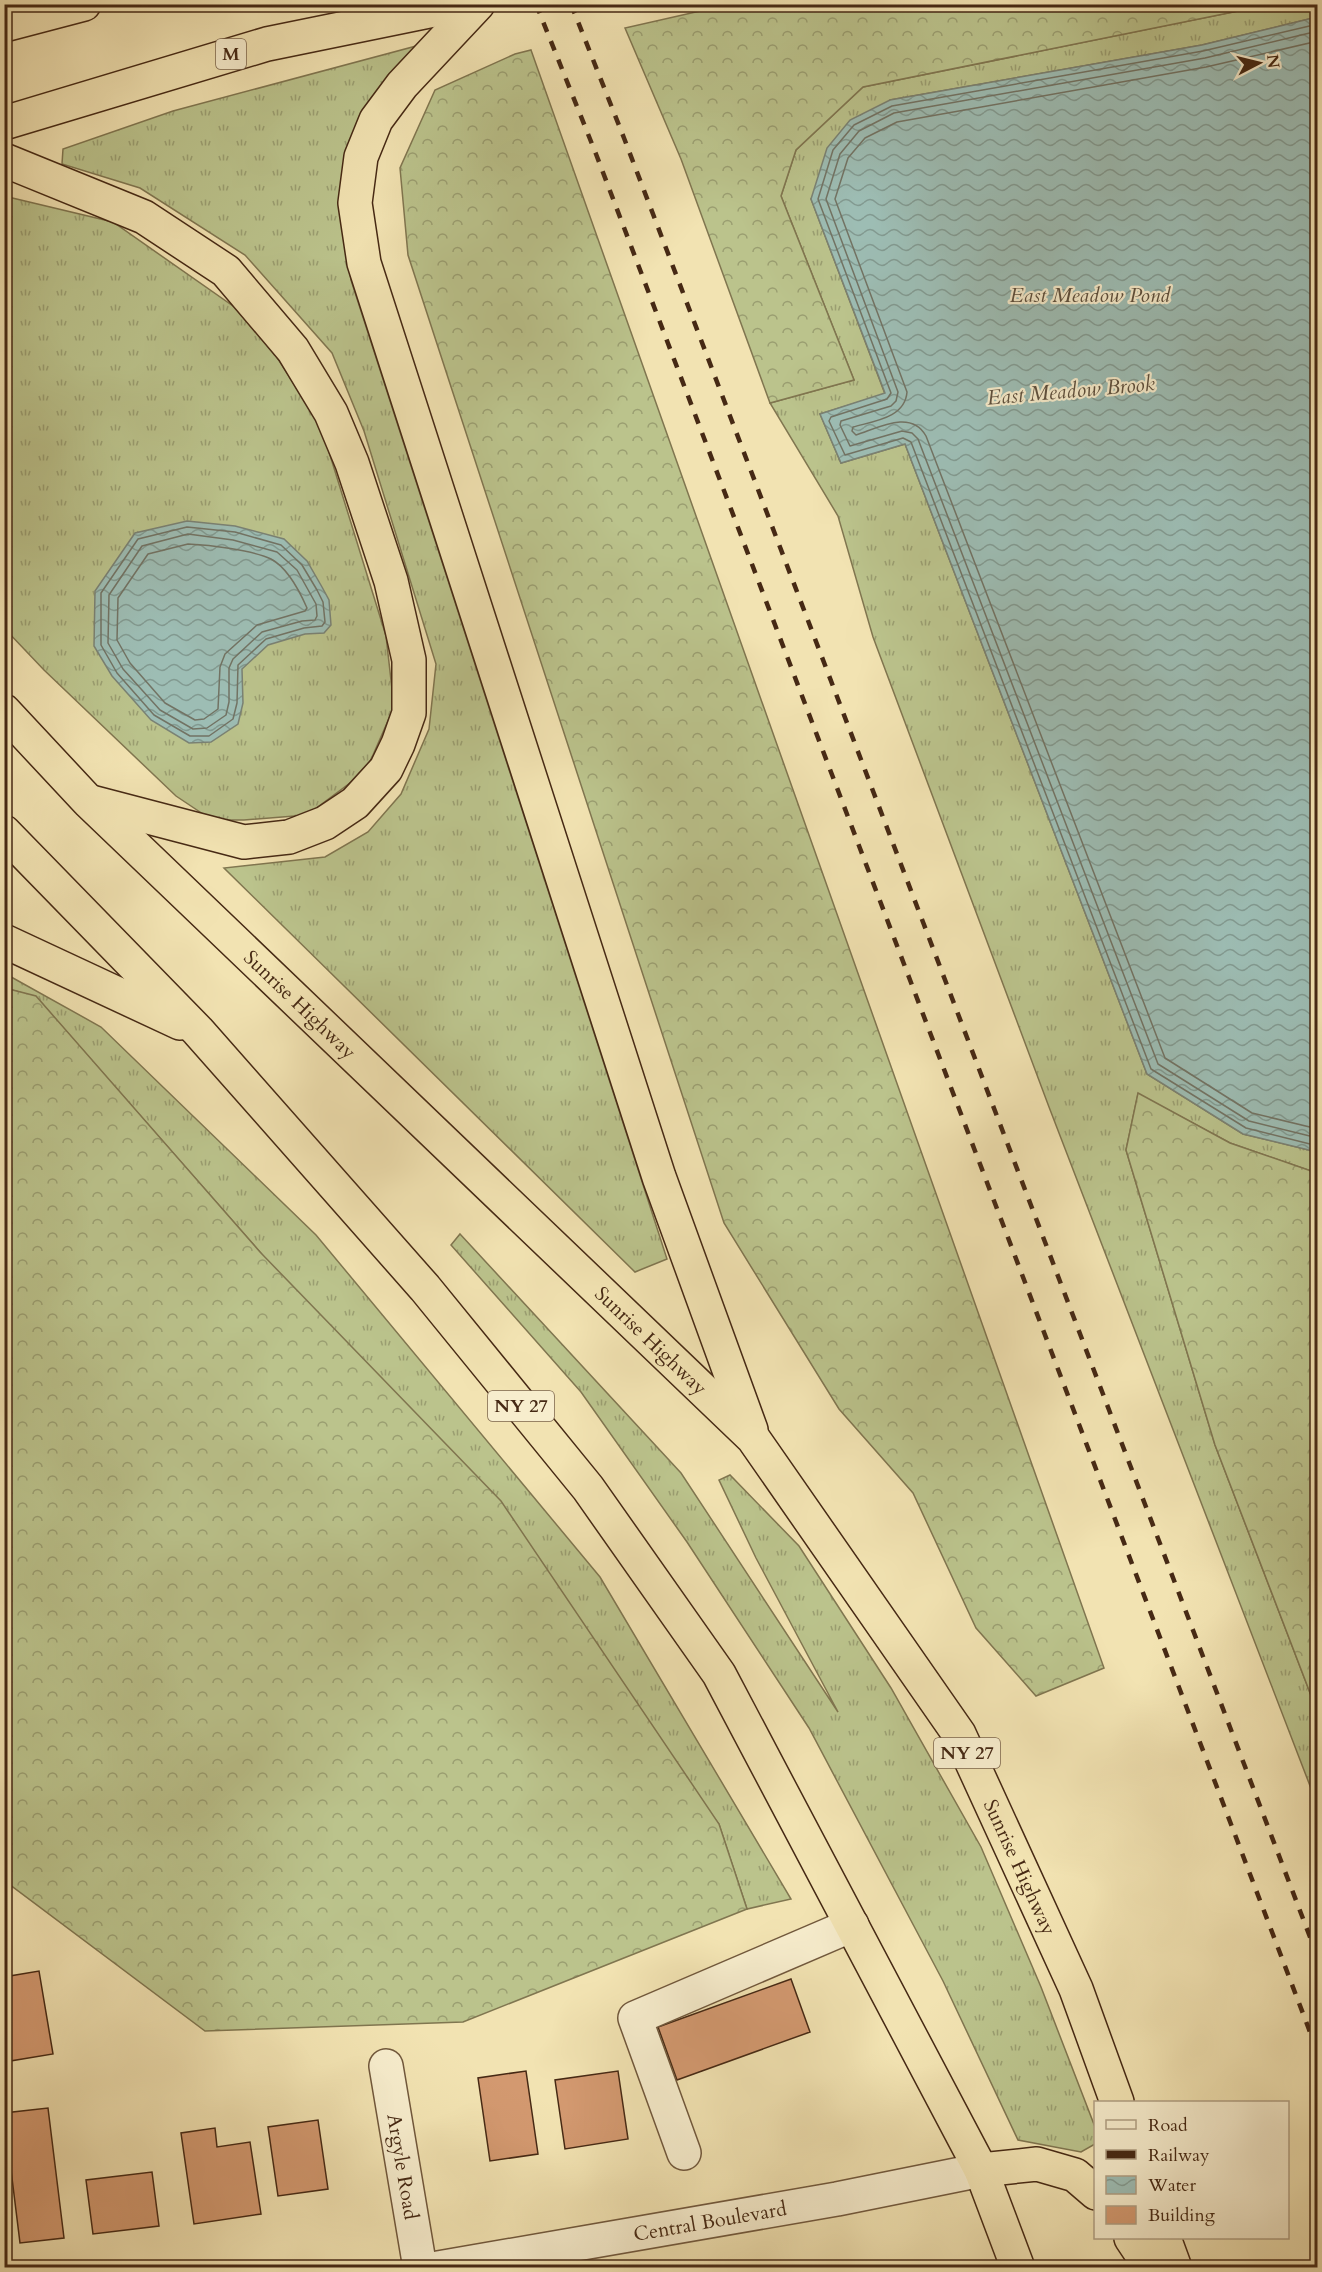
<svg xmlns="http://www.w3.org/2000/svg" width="1322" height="2272" viewBox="0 0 1322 2272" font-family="Cardo,serif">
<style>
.grass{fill:url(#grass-tufts);stroke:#807650;stroke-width:1.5}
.forest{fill:url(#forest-crowns);stroke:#807650;stroke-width:1.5}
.water{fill:url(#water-waves);stroke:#7a8274;stroke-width:1.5}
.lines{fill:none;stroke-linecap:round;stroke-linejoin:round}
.shore{stroke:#727364;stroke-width:1.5}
.building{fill:#d39970;stroke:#462914;stroke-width:1.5}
.minor-casing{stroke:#71583c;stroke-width:36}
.highway-casing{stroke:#462914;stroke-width:36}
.minor{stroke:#f7edcd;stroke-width:33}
.highway{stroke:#f2e3b2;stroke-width:33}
.rail{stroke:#462914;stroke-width:4.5;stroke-dasharray:10 10;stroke-linecap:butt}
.labels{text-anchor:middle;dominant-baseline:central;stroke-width:4.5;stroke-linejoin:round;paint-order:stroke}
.shield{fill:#f7edcd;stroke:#7b644c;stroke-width:1.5}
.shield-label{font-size:18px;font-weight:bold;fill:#462914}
.street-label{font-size:20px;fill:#462914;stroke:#f7edcd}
.water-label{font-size:21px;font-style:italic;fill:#5c4e3c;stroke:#f7edcd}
</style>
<defs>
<pattern id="grass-tufts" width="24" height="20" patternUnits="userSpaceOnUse" patternTransform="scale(1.5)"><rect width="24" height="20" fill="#bbc38c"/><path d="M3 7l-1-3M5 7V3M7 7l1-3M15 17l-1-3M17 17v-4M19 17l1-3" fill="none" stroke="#9a9e71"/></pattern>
<pattern id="forest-crowns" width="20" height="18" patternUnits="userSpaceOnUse" patternTransform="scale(1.5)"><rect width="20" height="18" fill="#bbc38c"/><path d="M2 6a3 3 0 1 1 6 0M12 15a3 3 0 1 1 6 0" fill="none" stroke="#9a9e71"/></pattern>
<pattern id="water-waves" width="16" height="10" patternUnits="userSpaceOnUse" patternTransform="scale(1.5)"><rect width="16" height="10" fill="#9dbdb4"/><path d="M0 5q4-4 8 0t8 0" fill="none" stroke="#829a91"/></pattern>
</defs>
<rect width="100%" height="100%" fill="#f2e3b2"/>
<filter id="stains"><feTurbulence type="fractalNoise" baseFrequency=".00333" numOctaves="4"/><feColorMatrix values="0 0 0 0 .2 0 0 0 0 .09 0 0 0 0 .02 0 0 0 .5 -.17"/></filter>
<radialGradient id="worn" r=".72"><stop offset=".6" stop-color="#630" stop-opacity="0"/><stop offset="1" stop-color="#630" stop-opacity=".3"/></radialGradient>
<path class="grass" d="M1268,5H1317V17L1202,45L890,100L811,199L885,394L820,414L841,463L905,444L1147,1074L1243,1134L1317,1152V1173L1230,1143L1138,1094L1126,1150L1215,1445L1317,1711V1804L1049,1107L873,637L838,516L770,403L854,380L781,196L796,150L863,87Z
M420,45L340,205L351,280L667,1259L635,1272L224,868L325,857L368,832L401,794L429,729L436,664L364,431L332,353L245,255L140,188L62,164L63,149L173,111Z
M4,196L113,222L253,320L321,426L386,636L394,707L366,771L307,815L244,820H212L176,796L44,670L5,629Z
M4,973L101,1027L316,1235L600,1577L791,1899L747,1909L719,1824L260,1252L36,997L5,988Z
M460,1234L681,1473L838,1712L756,1558L719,1480L730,1475L799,1546L891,1688L981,1847L1041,1987L1095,2127V2144L1081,2152L1018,2140L943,1981L809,1728L687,1542L581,1392L451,1245Z"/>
<path class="forest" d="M731,4H1268V5L863,87L796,150L781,196L854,380L770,403L681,159L625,28Z
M531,50L1104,1668L1036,1696L976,1628L913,1493L839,1409L724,1223L408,255L400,168L435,90L515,54Z
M5,988L36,996L260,1252L501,1501L719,1824L747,1909L463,2022L205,2031L5,1881Z
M1138,1093L1230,1143L1317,1173V1711L1215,1445L1126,1150Z"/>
<path class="water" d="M1317,17H1318L1317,1152L1243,1134L1147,1074L905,444L841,463L820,414L885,393L811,199L827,148L850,120L890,100L1202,45Z
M187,521L235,526L284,539L307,561L322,587L329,600L331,625L324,633L305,634L268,645L242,669L243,703L238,724L211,742L189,743L151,720L112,676L94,646L95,591L135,533Z"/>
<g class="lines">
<path class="shore" d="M1318,24L1203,51L892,106L854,125L833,150L818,199L891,393L887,399L831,417L829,421L845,455L903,438L911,442L1151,1069L1246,1128L1318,1146
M1318,31L1205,58L894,113L859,131L840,154L826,199L898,392L896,401L891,406L841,421L840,425L850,446L902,431L912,433L918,439L1158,1064L1249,1121L1318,1138
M1318,41L1206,67L897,122L865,138L848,158L835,199L907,392C905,418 874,421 853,427L852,431L856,435C878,428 911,409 926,436L1165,1058L1252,1113L1318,1129
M187,527L235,532L281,545L302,565L317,590L323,602L325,622L322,626L304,628L266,639L238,665L237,703L233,719L209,736H190L154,715L117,673L101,645V593L138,539Z
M188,534L233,540L277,552L297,570L316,604L317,616L315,620L302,621L262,632L233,659L229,668V702L226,715L207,728L193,729L160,710L123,669L108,643L109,595L142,546Z
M188,544C210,545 252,550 271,559C288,568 300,592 307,608L305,611L257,625L225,654L220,667L218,709L204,719L195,720L165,703L130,663L117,640L118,598L148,554Z"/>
</g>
<path class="building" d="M39,1971L53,2054L4,2062V1977Z
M791,1979L810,2032L677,2080L658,2027Z
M526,2071L538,2154L490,2161L478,2078Z
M618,2071L628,2139L565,2149L555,2080Z
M48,2108L64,2238L20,2243L4,2113Z
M318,2120L328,2189L278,2196L268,2127Z
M215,2128L217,2147L250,2142L261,2214L194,2224L181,2133Z
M152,2172L159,2226L93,2234L86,2180Z"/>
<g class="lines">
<g class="minor-casing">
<g id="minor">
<path id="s1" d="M386,2066L420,2268"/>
<path d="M684,2153L635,2018L852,1925"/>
<path id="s2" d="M438,2268L837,2199L981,2170"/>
</g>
</g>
<g class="highway-casing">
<g id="highway">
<path d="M478,4L402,85L376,120L361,157L355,203L364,263L659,1177L751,1430"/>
<path d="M4,25L84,4"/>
<path d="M4,123L267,44L463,4"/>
<path d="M4,160L144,217L226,271L293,350L331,413L352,463L391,581L409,660V713L398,744L386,769L355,803L325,823L289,837L244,842L91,802"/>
<path id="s3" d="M4,711L88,801L753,1438L959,1734L1076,1989L1117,2102"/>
<path d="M4,832L198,1031L425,1288L588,1488L719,1674L981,2170L1018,2268"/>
<path d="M4,941L180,1023"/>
<path d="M981,2170L1037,2164L1075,2175L1096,2193"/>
<path d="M1131,2238L1151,2268"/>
<path d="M1164,2238L1175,2268"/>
</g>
</g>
<use href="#minor" class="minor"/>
<use href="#highway" class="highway"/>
<path class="rail" d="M536,4L596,154L1318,2053
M571,4L624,138L1318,1958"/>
</g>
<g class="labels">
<g class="shield">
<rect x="216" y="39" width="30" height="30" rx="4.5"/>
<rect x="488" y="1391" width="66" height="30" rx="4.5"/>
<rect x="934" y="1738" width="66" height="30" rx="4.5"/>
</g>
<g class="shield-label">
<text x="231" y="54">M</text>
<text x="521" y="1406">NY 27</text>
<text x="967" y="1753">NY 27</text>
</g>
<g class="street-label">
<text stroke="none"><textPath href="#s3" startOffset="417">Sunrise Highway</textPath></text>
<text stroke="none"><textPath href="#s3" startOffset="903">Sunrise Highway</textPath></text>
<text stroke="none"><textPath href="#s3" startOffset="1551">Sunrise Highway</textPath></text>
<text stroke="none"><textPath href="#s1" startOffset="102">Argyle Road</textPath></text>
<text stroke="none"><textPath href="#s2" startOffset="276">Central Boulevard</textPath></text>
</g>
<g class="water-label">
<text x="1090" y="295">East Meadow Pond</text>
<text transform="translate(1071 391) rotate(-5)">East Meadow Brook</text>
</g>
</g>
<rect width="1322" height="2272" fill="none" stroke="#f2e3b2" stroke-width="24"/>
<rect x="6" y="6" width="1310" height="2260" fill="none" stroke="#462914" stroke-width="3"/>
<rect x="12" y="12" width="1298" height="2248" fill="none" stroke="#462914" stroke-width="1.5"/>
<rect x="1094" y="2101" width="195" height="138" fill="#f7edcd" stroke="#b09f83" stroke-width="1.5"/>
<rect x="1106" y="2120" width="30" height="9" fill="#f7edcd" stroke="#b09f83" stroke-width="1.5"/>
<text x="1148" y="2131" font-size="18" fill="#462914">Road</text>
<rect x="1106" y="2150" width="30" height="9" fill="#462914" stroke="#b09f83" stroke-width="1.5"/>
<text x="1148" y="2161" font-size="18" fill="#462914">Railway</text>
<rect x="1106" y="2176" width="30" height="18" fill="url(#water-waves)" stroke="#b09f83" stroke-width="1.5"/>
<text x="1148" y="2191" font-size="18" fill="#462914">Water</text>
<rect x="1106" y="2206" width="30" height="18" fill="#d39970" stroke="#b09f83" stroke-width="1.5"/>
<text x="1148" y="2221" font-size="18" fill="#462914">Building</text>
<g transform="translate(1259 63) rotate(83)" stroke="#f7edcd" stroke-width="4.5" paint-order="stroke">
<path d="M0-4.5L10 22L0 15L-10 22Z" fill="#462914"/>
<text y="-9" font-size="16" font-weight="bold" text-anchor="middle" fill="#462914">N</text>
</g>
<rect width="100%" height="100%" filter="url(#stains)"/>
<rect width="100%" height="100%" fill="url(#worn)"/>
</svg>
